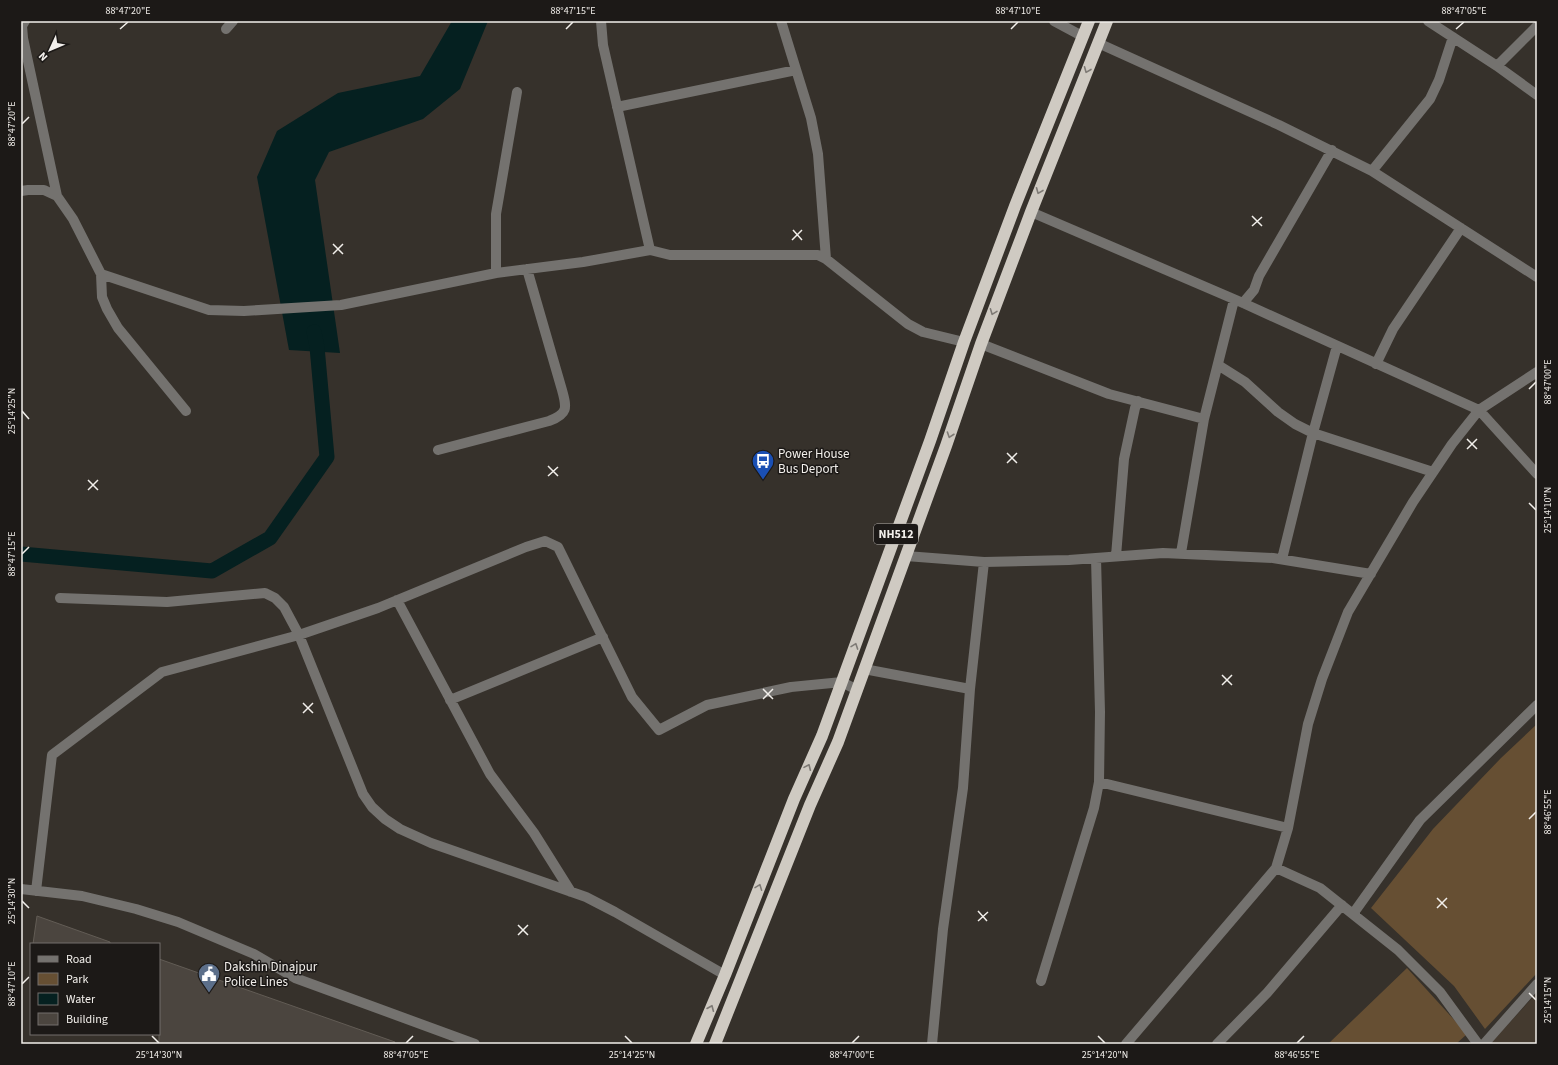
<svg xmlns="http://www.w3.org/2000/svg" width="1558" height="1065" viewBox="0 0 1558 1065" font-family="'Source Sans 3',sans-serif">
<style>
.built{fill:#443a2f}
.green{fill:#664f33}
.water{fill:#052020}
.lines{fill:none;stroke-linecap:round;stroke-linejoin:round}
.canal{stroke:#052020;stroke-width:15}
.building{fill:#4b453f;stroke:#625c55}
.street{stroke:#74726f;stroke-width:10}
.highway{stroke:#cfcac2;stroke-width:12}
.oneway{stroke:#7e7a75}
.ticks{fill:none;stroke:#f2efeb;stroke-width:1.5}
.labels{text-anchor:middle;dominant-baseline:central;stroke-width:3;stroke-linejoin:round;paint-order:stroke}
.shield{fill:#1c1917;stroke:#b2afab;stroke-width:1}
.shield-label{font-size:12px;font-weight:bold;fill:#f2efeb}
.poi-label{font-size:13px;fill:#f2efeb;stroke:#1c1917;text-anchor:start}
.neatline{fill:none;stroke:#f2efeb;stroke-width:1.5}
.ticks-label{font-size:10px;text-anchor:middle;fill:#f2efeb}
</style>
<rect width="100%" height="100%" fill="#36312b"/>
<path class="built" d="M1537,993V1044H1490Z"/>
<path class="green" d="M1537,724V973L1485,1029L1454,986L1371,908L1433,829L1501,758Z
M1407,968L1467,1034L1456,1044H1328Z"/>
<path class="water" d="M452,21H488L460,89L423,119L329,152L315,180L340,353L289,350L257,177L277,131L338,93L420,76Z"/>
<g class="lines">
<path class="canal" d="M21,554L212,571L270,538L327,457L317,347L314,332"/>
</g>
<path class="building" d="M37,916L110,942V944H33Z
M159,959L395,1042L394,1044H159Z"/>
<g class="lines">
<path class="street" d="M25,21L22,26L23,38L57,196
M601,21L603,45L650,250
M781,21L811,118L818,154L826,259
M1054,21L1082,36
M1428,21L1497,66L1537,95
M226,29L233,21
M1098,43L1279,125L1372,171L1537,277
M1497,66L1537,26
M617,107L796,70
M1372,171L1430,99L1439,80L1453,37
M21,191L28,190H44L57,196L73,219L101,274L102,297L107,309L118,328L186,411
M1031,212L1243,303L1479,410L1537,474
M496,273V214L517,92
M101,274L209,310L244,311L341,305L496,273L583,262L650,250L670,255H818L826,259L908,324L923,332L964,342
M1243,303L1254,290L1259,276L1332,150
M981,344L1109,394L1204,419
M1376,364L1393,329L1461,228
M1218,365L1245,382L1278,412L1295,424L1313,433L1433,472
M438,450L549,421C568,414 567,408 562,390L527,269
M1181,553L1204,419L1234,300
M906,556L984,562L1069,560L1163,553L1273,558L1371,574
M1116,556L1124,459L1135,408L1138,401
M1282,559L1313,433L1337,346
M60,598L167,602L265,593L275,598L284,607L299,635L363,794L372,807L385,819L400,829L431,843L586,897L615,912L725,975
M397,600L490,774L534,833L571,892
M864,669L970,689
M450,700L603,637
M1099,782L1288,828
M1276,868L1320,888L1398,950L1440,992L1478,1044
M21,889L82,896L136,909L178,922L254,954L295,978L475,1044
M36,891L52,755L162,672L299,635L378,608L526,547L545,541L558,547L632,697L659,730L707,705L791,687L842,682L857,690
M1355,915V911L1420,820L1537,705
M1041,981L1094,808L1099,782L1100,712L1096,558
M932,1044L943,929L963,788L970,689L984,562
M1126,1044L1276,868L1288,828L1308,724L1322,679L1348,612L1413,502L1452,444L1479,410L1537,372
M1217,1044L1267,993L1342,905
M1484,1044L1537,984"/>
<path class="highway" d="M696,1044L725,975L794,799L822,736L930,441L964,342L1015,206L1089,21
M715,1044L810,805L838,742L946,446L981,344L1031,212L1107,21"/>
</g>
<defs><path id="oneway-chevron" d="M-2-3.5L2.5 0L-2 3.5" fill="none" stroke-width="1.6" stroke-linecap="round" stroke-linejoin="round"/></defs>
<g class="oneway">
<use href="#oneway-chevron" transform="translate(1087 70) rotate(112)"/>
<use href="#oneway-chevron" transform="translate(1039 191) rotate(112)"/>
<use href="#oneway-chevron" transform="translate(993 312) rotate(111)"/>
<use href="#oneway-chevron" transform="translate(950 435) rotate(109)"/>
<use href="#oneway-chevron" transform="translate(855 646) rotate(-70)"/>
<use href="#oneway-chevron" transform="translate(808 767) rotate(-66)"/>
<use href="#oneway-chevron" transform="translate(759 887) rotate(-69)"/>
<use href="#oneway-chevron" transform="translate(711 1008) rotate(-67)"/>
</g>
<path class="ticks" d="M120,29L128,22M566,29L573,22M1011,29L1018,22M1456,29L1464,22M22,124L29,117M1252,216L1262,226M1252,226L1262,217M793,230L802,240M792,240L802,230M333,244L343,254M333,254L343,244M1529,389L1536,382M22,411L29,419M1467,439L1477,449M1467,449L1477,439M1007,453L1017,463M1007,463L1017,453M548,466L558,476M548,476L558,467M88,480L98,490M88,490L98,480M1529,503L1536,510M22,554L29,547M1222,675L1232,685M1222,685L1232,675M763,689L773,699M763,699L773,689M303,703L313,713M303,713L313,703M1529,819L1536,812M1437,898L1447,908M22,901L29,908M1437,908L1447,898M978,911L987,921M978,921L988,912M518,925L528,935M518,935L528,925M22,984L29,977M1529,993L1536,1000M152,1036L159,1043M625,1036L632,1043M1098,1036L1105,1043M406,1043L413,1036M852,1043L859,1036M1297,1043L1304,1036"/>
<defs>
<g id="bus-pin" transform="scale(1.15)"><path d="M0 17L-7.5 6A9.5 9.5 0 1 1 7.5 6Z" fill="#1a4fb4" stroke="#1c1917"/><path d="M-5-6H5V4H4V6H2V4H-2V6H-4V4H-5ZM-3.5-4V0h7V-4ZM-3.5 1.2v1.5H-2V1.2ZM2 1.2v1.5H3.5V1.2Z" fill="#fff"/></g>
<g id="civic-pin" transform="scale(1.15)"><path d="M0 17L-7.5 6A9.5 9.5 0 1 1 7.5 6Z" fill="#5c6f8a" stroke="#1c1917"/><path d="M-.6-6.5H3V-4.5H.6V-3L4-1V1h2V6H-6V1h2V-1L-.6-3ZM-1.2 2.5V6h2.4V2.5Z" fill="#fff"/></g>
</defs>
<g fill-rule="evenodd">
<use href="#bus-pin" x="763" y="461"/>
<use href="#civic-pin" x="209" y="974"/>
</g>
<g class="labels">
<rect class="shield" x="874" y="524" width="44" height="20" rx="3"/>
<g class="shield-label">
<text x="896" y="534">NH512</text>
</g>
<g class="poi-label">
<text x="778" y="454">Power House<tspan x="778" dy="15">Bus Deport</tspan></text>
<text x="224" y="967">Dakshin Dinajpur<tspan x="224" dy="15">Police Lines</tspan></text>
</g>
</g>
<rect width="1558" height="1065" fill="none" stroke="#1c1917" stroke-width="44"/>
<rect x="30" y="943" width="130" height="92" fill="#1c1917" stroke="#726f6c"/>
<rect x="38" y="956" width="20" height="6" fill="#74726f" stroke="#726f6c"/>
<text x="66" y="963" font-size="12" fill="#f2efeb">Road</text>
<rect x="38" y="973" width="20" height="12" fill="#664f33" stroke="#726f6c"/>
<text x="66" y="983" font-size="12" fill="#f2efeb">Park</text>
<rect x="38" y="993" width="20" height="12" fill="#052020" stroke="#726f6c"/>
<text x="66" y="1003" font-size="12" fill="#f2efeb">Water</text>
<rect x="38" y="1013" width="20" height="12" fill="#4b453f" stroke="#726f6c"/>
<text x="66" y="1023" font-size="12" fill="#f2efeb">Building</text>
<g transform="translate(50 50) rotate(226)" stroke="#1c1917" stroke-width="3" paint-order="stroke">
<path d="M0-3L7 15L0 10L-7 15Z" fill="#f2efeb"/>
<text y="-6" font-size="11" font-weight="bold" text-anchor="middle" fill="#f2efeb">N</text>
</g>
<rect x="22" y="22" width="1514" height="1021" class="neatline"/>
<g class="ticks-label">
<text x="128" y="14">88°47'20"E</text>
<text x="573" y="14">88°47'15"E</text>
<text x="1018" y="14">88°47'10"E</text>
<text x="1464" y="14">88°47'05"E</text>
<text transform="translate(11 124) rotate(-90)" y="4">88°47'20"E</text>
<text transform="translate(1547 382) rotate(-90)" y="4">88°47'00"E</text>
<text transform="translate(11 411) rotate(-90)" y="4">25°14'25"N</text>
<text transform="translate(1547 510) rotate(-90)" y="4">25°14'10"N</text>
<text transform="translate(11 554) rotate(-90)" y="4">88°47'15"E</text>
<text transform="translate(1547 812) rotate(-90)" y="4">88°46'55"E</text>
<text transform="translate(11 901) rotate(-90)" y="4">25°14'30"N</text>
<text transform="translate(11 984) rotate(-90)" y="4">88°47'10"E</text>
<text transform="translate(1547 1000) rotate(-90)" y="4">25°14'15"N</text>
<text x="159" y="1058">25°14'30"N</text>
<text x="406" y="1058">88°47'05"E</text>
<text x="632" y="1058">25°14'25"N</text>
<text x="852" y="1058">88°47'00"E</text>
<text x="1105" y="1058">25°14'20"N</text>
<text x="1297" y="1058">88°46'55"E</text>
</g>
</svg>
